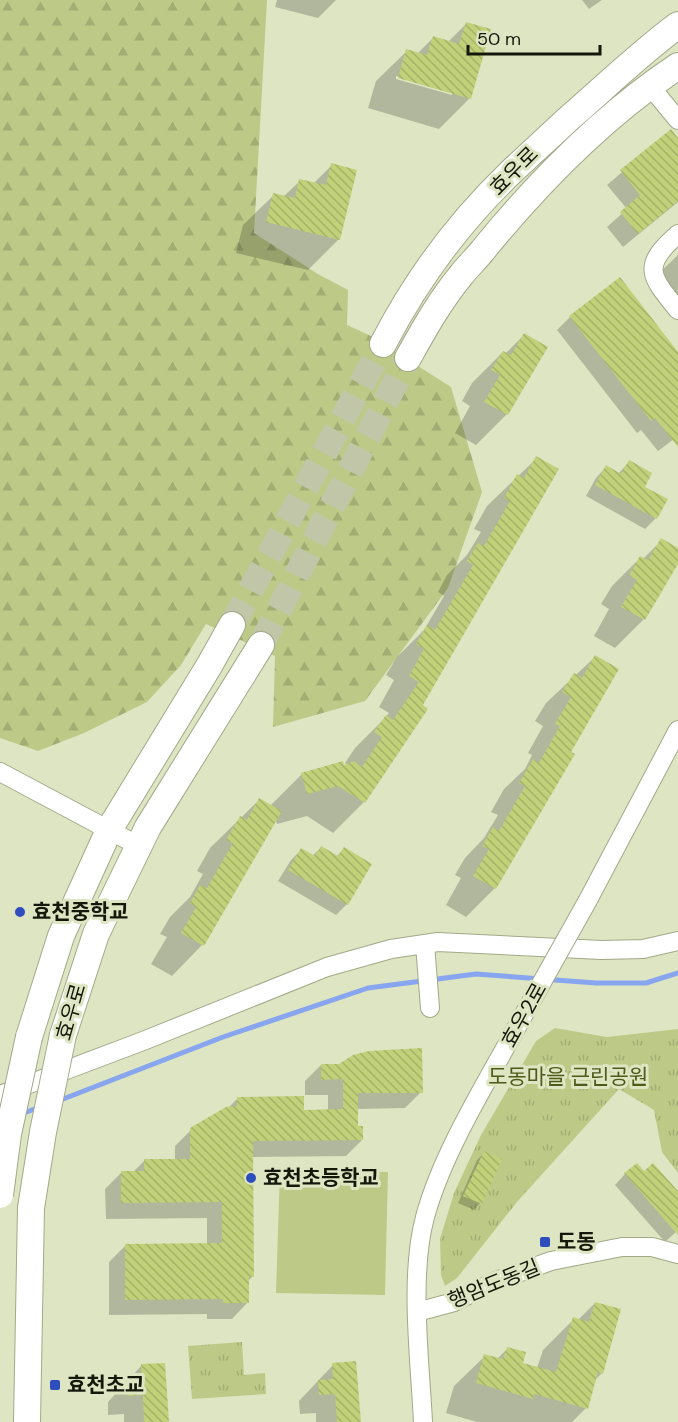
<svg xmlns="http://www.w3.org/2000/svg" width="678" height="1422" viewBox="0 0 678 1422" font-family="'DM Sans','Noto Sans KR',sans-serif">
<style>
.forest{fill:url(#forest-firs)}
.park{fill:url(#park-tufts)}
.pitch{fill:#bdca87}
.shadow{fill:#0003;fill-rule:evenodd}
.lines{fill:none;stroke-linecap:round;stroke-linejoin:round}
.stream{stroke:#88a5ef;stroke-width:5}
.building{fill:url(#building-back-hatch)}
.secondary-tunnel{stroke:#c0c6a7;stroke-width:26;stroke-dasharray:26 13;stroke-linecap:butt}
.street-casing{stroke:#a2a988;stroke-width:20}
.secondary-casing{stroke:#a2a988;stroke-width:28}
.street{stroke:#fff;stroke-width:18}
.secondary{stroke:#fff;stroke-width:26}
.street-bridge-casing{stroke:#a2a988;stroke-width:20;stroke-linecap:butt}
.secondary-bridge-casing{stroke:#a2a988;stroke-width:28;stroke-linecap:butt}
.street-bridge{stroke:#fff;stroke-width:18}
.secondary-bridge{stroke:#fff;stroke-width:26}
.poi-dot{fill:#2f4ebe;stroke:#dee5c3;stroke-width:2}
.labels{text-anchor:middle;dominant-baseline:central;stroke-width:6;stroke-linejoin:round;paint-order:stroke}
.street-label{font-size:21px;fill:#15170b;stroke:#dee5c3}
.poi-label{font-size:21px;font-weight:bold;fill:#15170b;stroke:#dee5c3;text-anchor:start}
.park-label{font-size:21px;fill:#50591a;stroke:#dee5c3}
</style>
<defs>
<pattern id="forest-firs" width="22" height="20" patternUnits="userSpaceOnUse" patternTransform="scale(1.5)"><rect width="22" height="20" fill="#bdca87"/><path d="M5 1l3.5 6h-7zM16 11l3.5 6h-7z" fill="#a2ad73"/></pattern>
<pattern id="park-tufts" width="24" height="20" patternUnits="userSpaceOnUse" patternTransform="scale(1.5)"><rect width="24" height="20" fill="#bdca87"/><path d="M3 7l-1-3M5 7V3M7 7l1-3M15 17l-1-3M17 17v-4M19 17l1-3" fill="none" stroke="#a2ad73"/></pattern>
<pattern id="building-back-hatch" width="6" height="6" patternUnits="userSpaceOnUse" patternTransform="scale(1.5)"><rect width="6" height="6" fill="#c1d17a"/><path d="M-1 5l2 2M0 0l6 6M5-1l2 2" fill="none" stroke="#a5b368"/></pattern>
</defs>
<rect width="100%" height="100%" fill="#dee5c3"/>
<path class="forest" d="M0,0H267L254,233L318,274L348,290L347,325L369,335L451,387L482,492L448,588L365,701L273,727L275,656L206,624L181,665L147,702L84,733L38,751L0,738Z"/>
<path class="park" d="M555,1028L607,1037L678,1029V1173L662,1152L654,1110L619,1089L517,1202L457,1278L445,1286L441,1275L440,1239L454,1193L481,1135L536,1041Z
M242,1342L244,1375L265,1373L266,1394L192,1399L188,1346Z"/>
<path class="pitch" d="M280,1169L388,1172L385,1295L276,1293Z"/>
<path class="shadow" d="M277,0H336L318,18L275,7Z
M582,0H602L589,9Z
M466,24L470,98L439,129L368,108L376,81L407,51L417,54L433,38L448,42ZM396,76L452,92V95L396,79Z
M670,131L678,140V202L623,247L607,227L627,209L607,185Z
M332,165L339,239L308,270L236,253L243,225L274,195L283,197L300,181L313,184Z
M678,255V301L658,274Z
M570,317L678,436L658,451L641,430L637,433L557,330Z
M524,335L546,347L507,414L476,445L455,433L470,406L462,401L472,383L503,352L505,354Z
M537,458L364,802L333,833L307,816L277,824L275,819L202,945L172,976L151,964L167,937L160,934L170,917L190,897L203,874L197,871L210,848L259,800L270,806L302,774L347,765L345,763L355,748L386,717L389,713L379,707L394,680L386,675L397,657L424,630L444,596L438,592L447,575L467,555L481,532L474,529L487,506Z
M629,462L656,518L645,529L586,496L596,478L606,467L618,474Z
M662,540L678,549V561L644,619L615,648L594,636L609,609L601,604L612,586L640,558L643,559Z
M595,657L495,888L466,917L446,905L461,878L455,875L465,858L484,838L498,815L491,812L504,789L525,769L532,755L528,753L543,726L535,721L546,703Z
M321,848L336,857L344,849L347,904L336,915L278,881L291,860L301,850L312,856Z
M321,1065L421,1092L405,1108L357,1109V1128L362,1140L346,1156L252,1157V1277L248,1281V1302L232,1319H207V1314L109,1315V1262L125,1246L207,1245V1218L106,1219L105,1189L121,1173H132L144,1161L175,1160V1146L191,1130L228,1108L238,1098L303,1111H328V1095H305V1081Z
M484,1153L500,1160L480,1203L474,1210L458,1203L477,1160Z
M644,1173L678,1193V1230L665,1242L615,1185L625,1174Z
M595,1303L602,1373L594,1381L586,1408L572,1422H477L446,1413L454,1386L485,1356L497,1359L507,1349L521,1364L537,1368L543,1350L574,1319L578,1320Z
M333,1365L359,1422H316V1413L300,1414L299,1401Z
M141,1366L167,1422H124V1414L108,1415V1402Z"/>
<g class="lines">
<path class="stream" d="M58,1101L223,1037L368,988L476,974L596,983H646L678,973
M21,1114L40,1107"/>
</g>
<path class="building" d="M466,22L491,29L471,99L398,78L406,49L427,55L433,36L459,44Z
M671,129L678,138V201L638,234L620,212L640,195L620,170Z
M331,163L357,170L340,240L266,222L273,193L295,198L299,179L326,185Z
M620,277L678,352V447L655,418L651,421L569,316Z
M524,333L548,347L508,415L484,402L500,375L491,370L503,351L511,355Z
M536,456L559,469L423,705L428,709L365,803L338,786L307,794L301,773L343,761L344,765L354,761L362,767L382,737L374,732L386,715L393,720L419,682L409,676L424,649L416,644L427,625L435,630L473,565L467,561L478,543L484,546L510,501L504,498L517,474L524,478Z
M629,460L652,473L645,487L668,499L657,519L595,485L606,465L621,474Z
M661,538L678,548V564L645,620L621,607L637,580L629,575L640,556L648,560Z
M595,655L619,669L571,752L575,754L496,889L473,876L489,849L482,846L493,827L499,831L525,786L519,783L533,759L539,763L560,726L555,724L571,697L562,692L574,673L582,678Z
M259,798L282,811L204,946L181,933L196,907L190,903L200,885L207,888L233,843L226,840L240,816L247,820Z
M321,846L338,856L344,847L372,864L348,905L288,870L301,848L315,856Z
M422,1048L423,1093H358V1126H363V1140L253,1141L254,1277H249V1303H223V1299L125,1300V1244L222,1243V1202L121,1203V1171H144V1159H190V1128L226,1107L237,1106V1097L304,1096V1110L343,1109V1079L321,1080V1064H339L353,1055L369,1051Z
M484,1151L502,1159L482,1204L463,1196Z
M637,1163L644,1171L653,1163L678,1191V1235L624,1173Z
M595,1302L621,1309L603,1374L598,1372L588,1409L534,1394L533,1399L476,1383L484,1354L503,1359L507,1347L526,1352L523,1363L556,1372L573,1317L589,1322Z
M356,1361L361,1422H337L335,1394L319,1395L318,1380L333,1379L332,1363Z
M165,1363L169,1422H144L143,1395L127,1396L126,1381L142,1380L141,1364Z"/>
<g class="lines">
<path class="secondary-tunnel" d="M232,625L383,344
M261,645L408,358"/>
<g class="street-casing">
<path id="street" d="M649,85L678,120
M678,234C641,266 650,276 678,310
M0,772L139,846
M588,900L678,730
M425,944L430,1008
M0,1095L143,1041L327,967L391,949L438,942L602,950L643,949L678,941
M417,1312L454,1302L496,1281L551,1261L622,1247H652L678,1254
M423,1422C420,1361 409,1276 425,1217C441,1158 479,1095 509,1041"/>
</g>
<g class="secondary-casing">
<path id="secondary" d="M383,344C415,282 459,222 510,173C529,155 548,138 567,120C604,88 639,54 678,25
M408,358C424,329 441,299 462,274C469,265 477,258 483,250C540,180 603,116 678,66
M63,1035L96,934L148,827L261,645
M29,1037L61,936L109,830L209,666L232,625
M27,1422L31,1208"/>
</g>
<use href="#street" class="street"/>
<use href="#secondary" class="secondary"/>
<g class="street-bridge-casing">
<path id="street-bridge" d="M509,1041L588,900"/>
</g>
<g class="secondary-bridge-casing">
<path id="secondary-bridge" d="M0,1195L8,1134L29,1037
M31,1208L43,1132L63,1035"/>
</g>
<use href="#street-bridge" class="street-bridge"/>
<use href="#secondary-bridge" class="secondary-bridge"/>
</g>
<g class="poi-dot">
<circle cx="20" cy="912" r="6"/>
<circle cx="251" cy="1178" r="6"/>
<rect x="539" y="1236" width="12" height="12" rx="3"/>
<rect x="49" y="1379" width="12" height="12" rx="3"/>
</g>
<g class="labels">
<g class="street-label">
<text transform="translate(514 171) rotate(-45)">효우로</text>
<text transform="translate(71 1012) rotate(-74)">효우로</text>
<text transform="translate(524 1015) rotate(-61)">효우2로</text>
<text transform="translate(494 1284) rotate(-22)">행암도동길</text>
</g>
<g class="poi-label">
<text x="32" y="912">효천중학교</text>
<text x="263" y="1178">효천초등학교</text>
<text x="557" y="1242">도동</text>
<text x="67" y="1385">효천초교</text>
</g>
<g class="park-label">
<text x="568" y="1077">도동마을 근린공원</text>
</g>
</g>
<path d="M468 45v9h132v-9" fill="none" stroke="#15170b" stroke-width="3"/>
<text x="477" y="45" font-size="18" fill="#15170b" stroke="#dee5c3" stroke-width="4.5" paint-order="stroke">50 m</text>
</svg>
